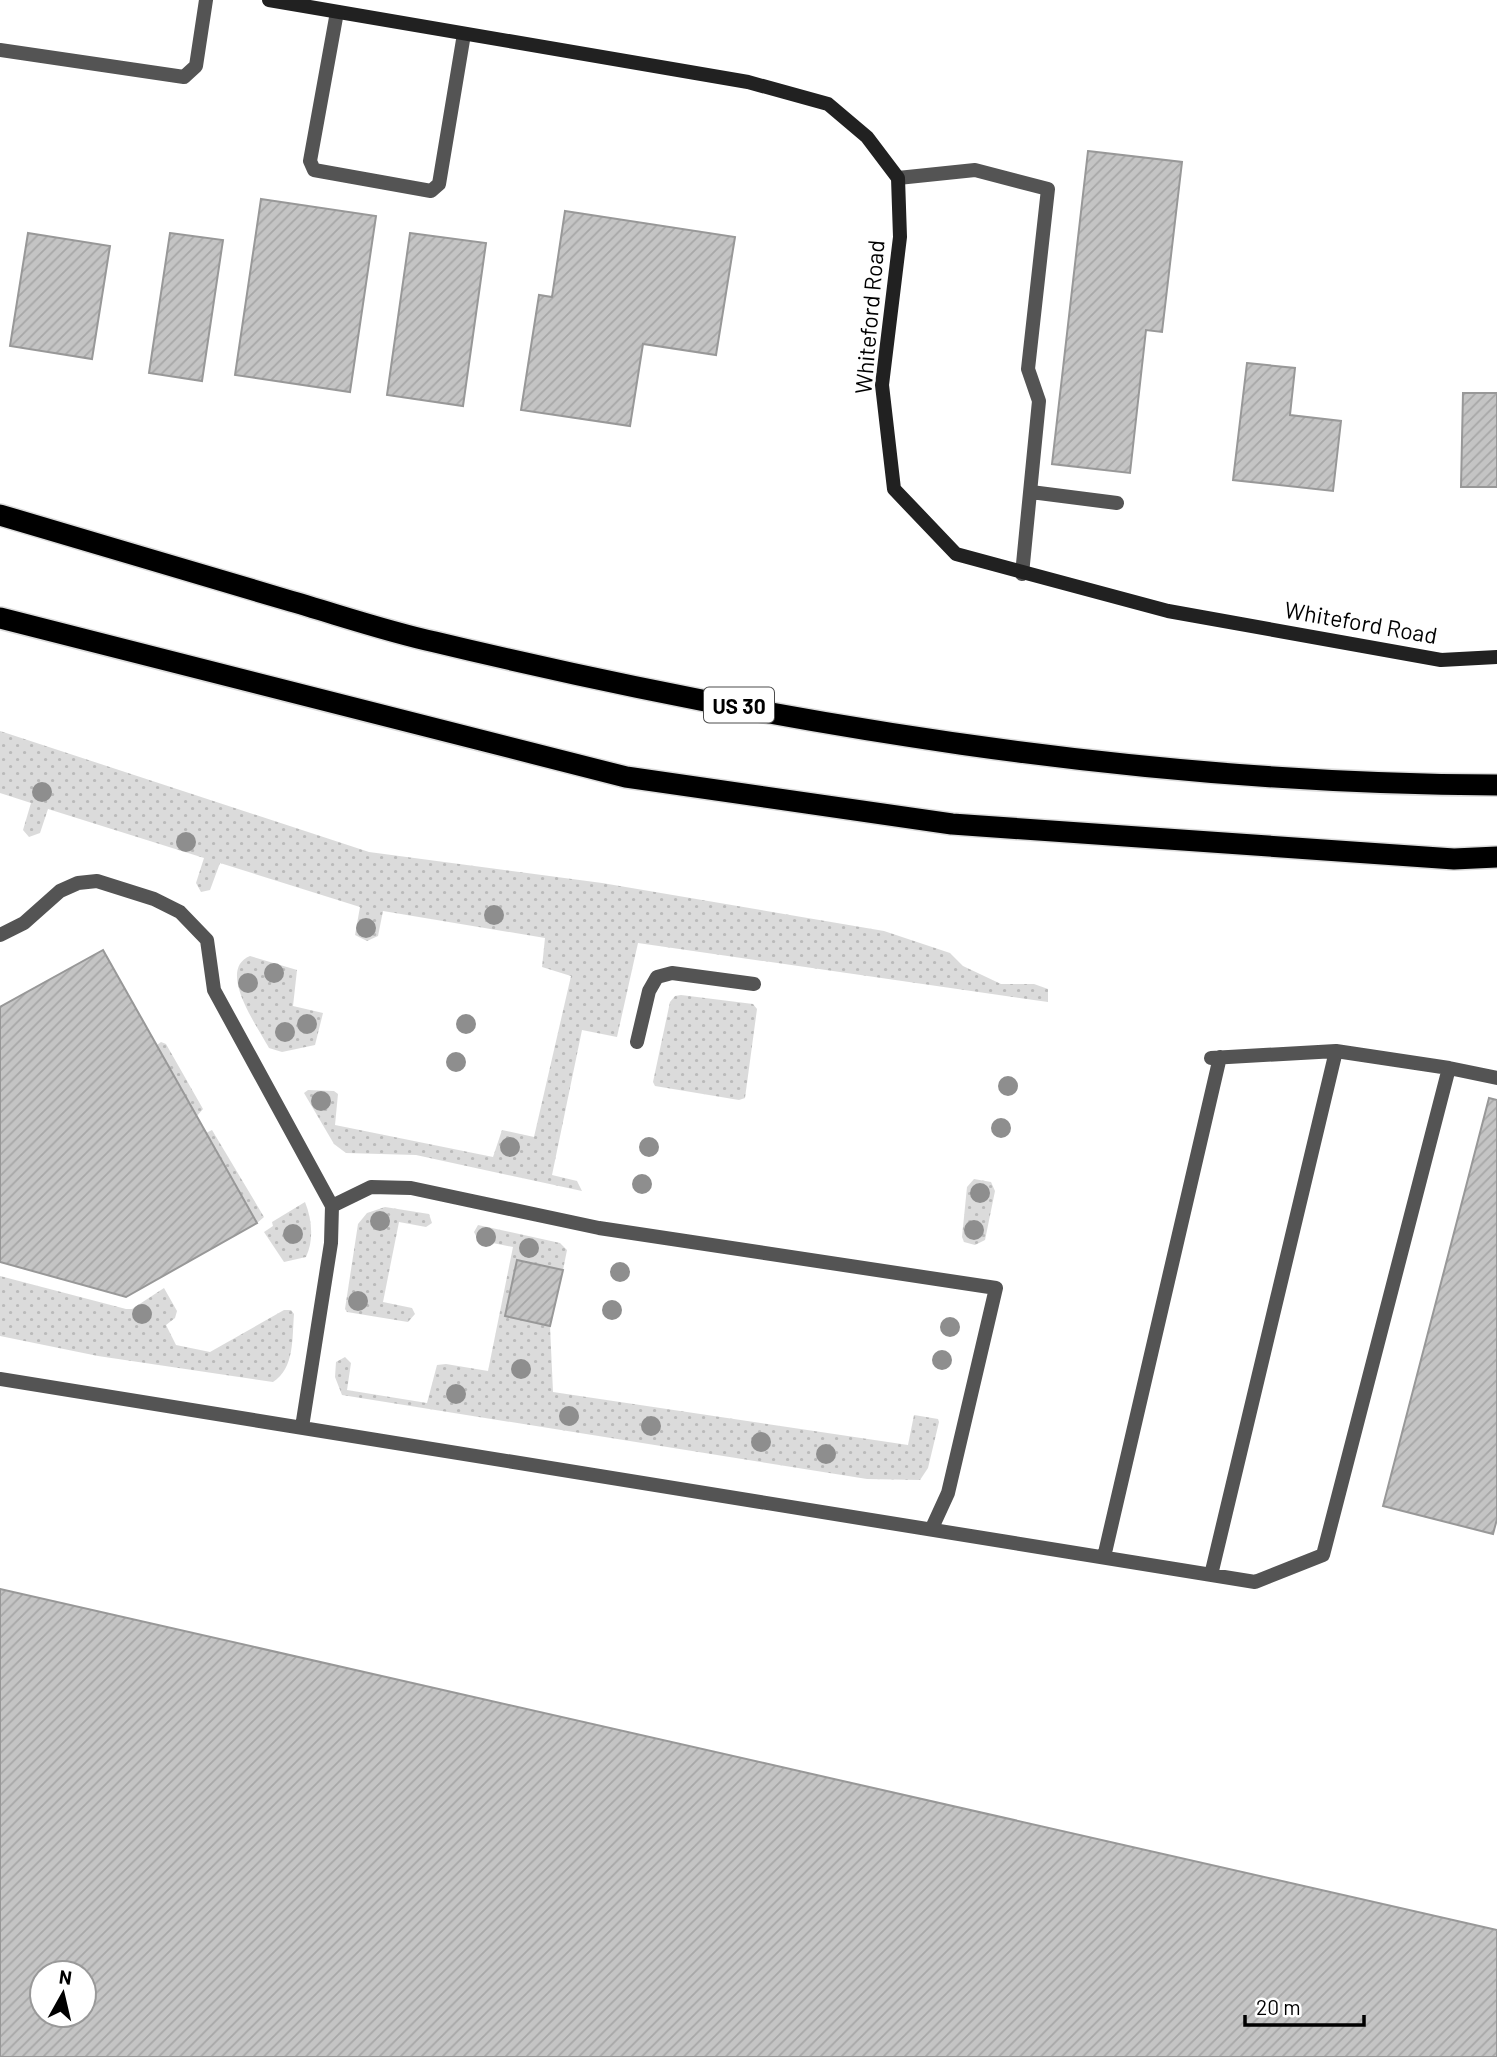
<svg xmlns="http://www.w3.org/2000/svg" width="1497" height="2057" viewBox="0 0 1497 2057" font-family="Barlow,sans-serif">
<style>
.grass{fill:url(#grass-dots)}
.building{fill:url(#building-hatch);stroke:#989898;stroke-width:2;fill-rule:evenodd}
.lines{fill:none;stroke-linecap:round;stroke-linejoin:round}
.highway-casing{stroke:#dbdbdb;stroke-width:24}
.lane{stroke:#545454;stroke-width:14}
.secondary{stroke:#212121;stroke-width:14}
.highway{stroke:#000;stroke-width:21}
.tree{fill:#8e8e8e}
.labels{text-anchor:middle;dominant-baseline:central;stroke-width:6;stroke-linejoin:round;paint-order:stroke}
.shield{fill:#fff;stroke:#4c4c4c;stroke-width:2}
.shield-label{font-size:21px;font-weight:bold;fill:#000}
.street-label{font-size:23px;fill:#000;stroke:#fff}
</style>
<defs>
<pattern id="grass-dots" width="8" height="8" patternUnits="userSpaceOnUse" patternTransform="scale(1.75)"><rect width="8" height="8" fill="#dbdbdb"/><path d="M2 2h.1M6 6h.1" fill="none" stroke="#bababa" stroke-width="1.8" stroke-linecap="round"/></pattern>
<pattern id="building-hatch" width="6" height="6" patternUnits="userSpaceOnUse" patternTransform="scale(1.75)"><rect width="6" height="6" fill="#c4c4c4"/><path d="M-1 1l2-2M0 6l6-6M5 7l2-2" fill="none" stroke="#a7a7a7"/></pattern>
</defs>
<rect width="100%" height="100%" fill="#fff"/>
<path class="grass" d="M0,731L369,852L602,883L884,931L950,953L963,966L1001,984H1034L1048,989V1002L638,943L617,1037L582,1030L552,1175L577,1181L582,1191L416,1155L346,1153L334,1144L304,1093L308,1090L334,1091L338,1094L335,1125L493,1157L502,1130L534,1137L571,976L542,967L545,938L383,911L378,936L367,941L355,935L360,907L220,863L210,890L201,892L196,883L204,858L48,809L40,833L29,837L23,830L31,803L0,793Z
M250,956L297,970L293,1006L323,1013L315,1045L282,1052L269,1048C258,1027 216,970 250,956Z
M681,995L753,1004L757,1009L745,1098L739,1100L655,1086L653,1082L670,1002L675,996Z
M161,1042L166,1044L203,1109L197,1116L157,1045Z
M212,1130L264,1217L257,1223L206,1133Z
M974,1179L991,1182L995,1191L985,1240L975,1245L964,1242L962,1237L967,1187Z
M305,1202C312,1219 314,1240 306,1257L284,1262L264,1232L273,1226L272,1222Z
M385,1207L429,1214L432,1223L426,1227L399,1222L383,1302L412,1308L415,1314L408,1322L347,1312L345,1309L358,1224L367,1213Z
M478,1225L560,1243L567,1250L563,1270L517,1260L505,1315L550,1326L553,1392L908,1445L914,1415L938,1419L939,1422L928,1468L920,1480L867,1479L342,1395L335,1377L336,1362L345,1357L351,1363L347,1390L427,1403L437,1365L446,1364L488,1371L513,1247L478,1240L474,1232Z
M0,1276L126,1309H132L164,1288L177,1311L175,1318L166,1325L176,1345L210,1352L284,1310H291L294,1314C292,1337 295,1368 273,1382L98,1356L0,1336Z"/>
<path class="building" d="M1088,151L1182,162L1162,332L1146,330L1130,473L1052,464Z
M261,199L376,216L350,392L235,375Z
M565,211L735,237L716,355L643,344L630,426L521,410L539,295L552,297Z
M28,233L110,246L92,359L10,346Z
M170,233L223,240L202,381L149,373Z
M410,233L486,243L463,406L387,395Z
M1247,363L1295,368L1290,415L1341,421L1333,491L1233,480Z
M1463,393H1497V487H1461Z
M103,950L257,1223L126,1297L0,1262V1007Z
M1489,1098L1497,1100V1519L1493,1534L1383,1506Z
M517,1260L563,1270L550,1326L505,1316Z
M0,1589L1497,1930V2057H0ZM42,1973H84V2015H42Z"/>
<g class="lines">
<g class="highway-casing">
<path id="highway" d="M0,515C96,543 191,572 287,600C336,614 385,631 435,642C780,725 1141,784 1497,785
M0,618L626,777L952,824L1454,859L1497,857"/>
</g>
<path class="lane" d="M337,12L310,161L314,170L431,191L439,184L464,34
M0,50L184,77L196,66L206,0
M898,178L975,170L1048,189L1028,369L1039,401L1022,574
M1031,492L1117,503
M0,935L24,923L60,891L78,883L97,881L154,899L180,912L207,940L214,990L332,1206L331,1243L302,1427
M637,1042L649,991L657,977L672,973L754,984
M1449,1068L1497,1078
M332,1206L371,1187L411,1188L599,1228L996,1288L948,1493L932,1528
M0,1379L1255,1582L1323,1555L1449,1068L1336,1051L1211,1058
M1104,1557L1220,1057
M1211,1575L1336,1051"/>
<path class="secondary" d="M269,0L748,82L828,104L867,137L898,178L900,237L882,385L894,489L956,554L1168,611L1441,660L1497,657"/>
<use href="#highway" class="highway"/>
</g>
<g class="tree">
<circle cx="42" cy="792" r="10"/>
<circle cx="186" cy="842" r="10"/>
<circle cx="494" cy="915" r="10"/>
<circle cx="366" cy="928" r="10"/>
<circle cx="274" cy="973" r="10"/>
<circle cx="248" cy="983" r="10"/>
<circle cx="307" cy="1024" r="10"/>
<circle cx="466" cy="1024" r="10"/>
<circle cx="285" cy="1032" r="10"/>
<circle cx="456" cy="1062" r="10"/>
<circle cx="1008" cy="1086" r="10"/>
<circle cx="321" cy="1101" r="10"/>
<circle cx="1001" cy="1128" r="10"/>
<circle cx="510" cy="1147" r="10"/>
<circle cx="649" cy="1147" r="10"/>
<circle cx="642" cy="1184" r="10"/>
<circle cx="980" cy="1193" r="10"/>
<circle cx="380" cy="1221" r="10"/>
<circle cx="974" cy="1230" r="10"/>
<circle cx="293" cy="1234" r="10"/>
<circle cx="486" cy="1237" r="10"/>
<circle cx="529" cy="1248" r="10"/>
<circle cx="620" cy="1272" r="10"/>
<circle cx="358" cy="1301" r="10"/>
<circle cx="612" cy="1310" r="10"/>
<circle cx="142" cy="1314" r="10"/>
<circle cx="950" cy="1327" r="10"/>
<circle cx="942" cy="1360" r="10"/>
<circle cx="521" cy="1369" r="10"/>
<circle cx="456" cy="1394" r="10"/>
<circle cx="569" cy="1416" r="10"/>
<circle cx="651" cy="1426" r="10"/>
<circle cx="761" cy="1442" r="10"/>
<circle cx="826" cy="1454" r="10"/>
</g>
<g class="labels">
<rect class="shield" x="704" y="687.5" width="70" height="35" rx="5"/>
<g class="shield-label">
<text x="739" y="705">US 30</text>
</g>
<g class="street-label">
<text transform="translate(869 317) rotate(-85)">Whiteford Road</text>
<text transform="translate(1361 622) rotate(10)">Whiteford Road</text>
</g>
</g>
<g transform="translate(63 1994) rotate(8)"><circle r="33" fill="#ffffff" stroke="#999999" stroke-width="2"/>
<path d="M0-5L12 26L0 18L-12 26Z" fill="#000000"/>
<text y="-10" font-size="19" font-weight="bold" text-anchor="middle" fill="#000000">N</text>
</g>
<path d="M1245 2015v10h119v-10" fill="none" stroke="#000000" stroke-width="3.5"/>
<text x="1256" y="2015" font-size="21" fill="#000000" stroke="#ffffff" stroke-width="5" paint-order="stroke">20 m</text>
</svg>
